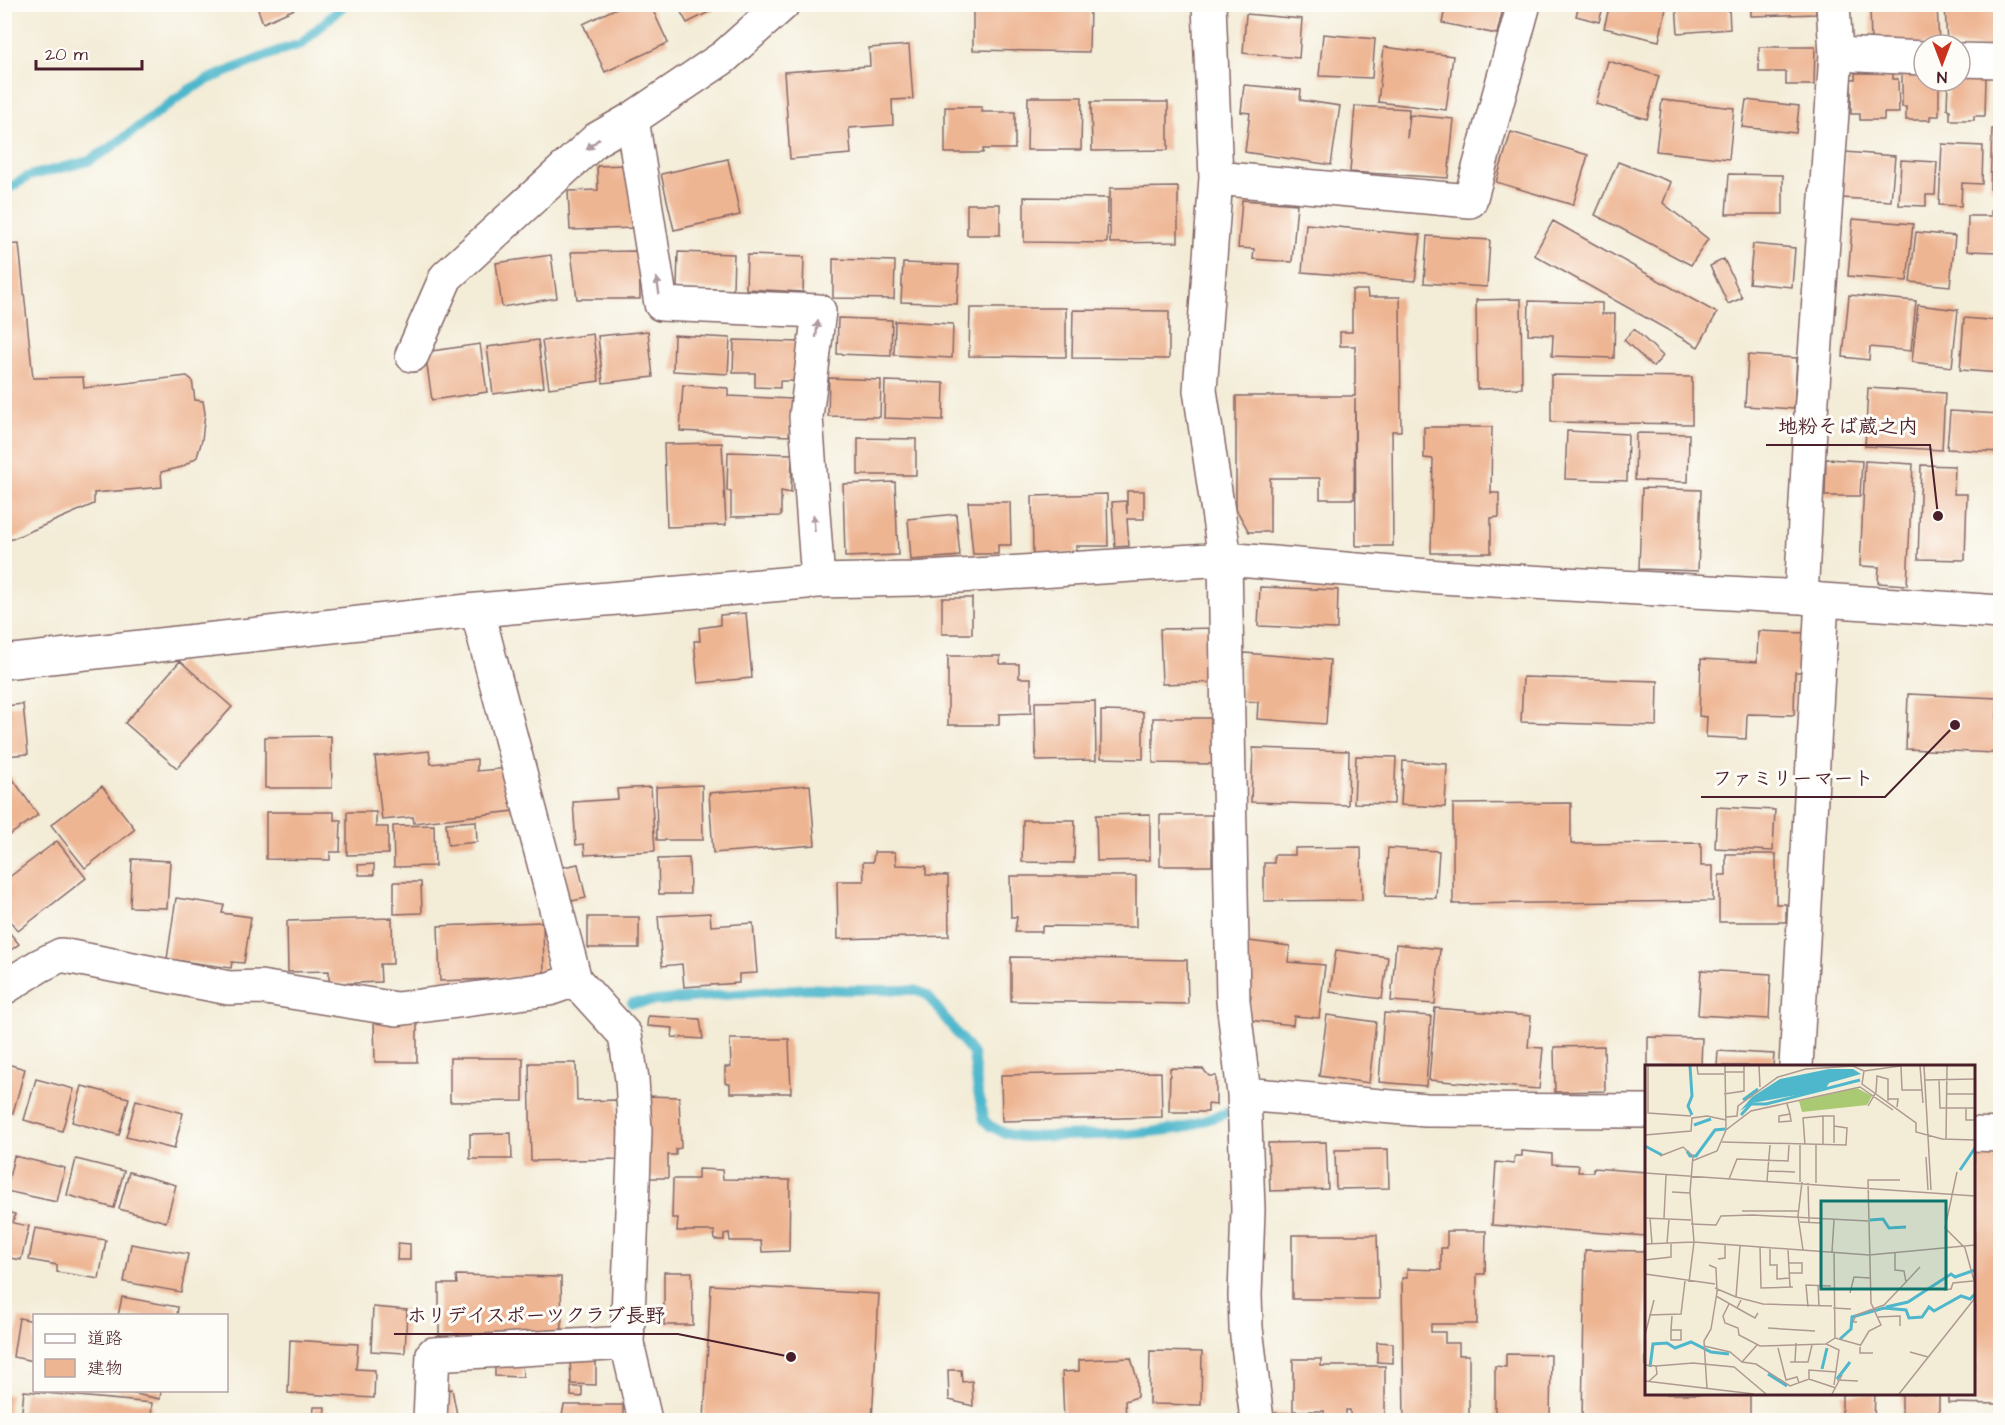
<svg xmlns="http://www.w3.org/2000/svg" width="2005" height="1425" viewBox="0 0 2005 1425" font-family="'Architects Daughter','Klee One',sans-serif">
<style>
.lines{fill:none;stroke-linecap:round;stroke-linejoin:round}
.stream{stroke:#4eb7cc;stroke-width:10}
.building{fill:#eeb593}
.minor-casing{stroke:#856767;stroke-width:36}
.minor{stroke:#fff;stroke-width:33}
.oneway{fill:#ae9aa0}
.inset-river{fill:none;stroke:#4eb7cc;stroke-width:3}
.inset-road{fill:none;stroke:#af9a92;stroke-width:1.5}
.view{fill:#0f766e;fill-opacity:0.15;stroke:#0f766e;stroke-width:3}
.inset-edge{fill:none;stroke:#4a1f2b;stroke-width:3}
.leader{fill:none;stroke:#4a1f2b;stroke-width:2}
.callout-dot{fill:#4a1f2b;stroke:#fdfcf7;stroke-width:2}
.callout-label{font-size:20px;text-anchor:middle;font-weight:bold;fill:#4a1f2b;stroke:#fdfcf7;stroke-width:6;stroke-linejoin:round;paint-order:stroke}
</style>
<rect width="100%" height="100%" fill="#fdfcf7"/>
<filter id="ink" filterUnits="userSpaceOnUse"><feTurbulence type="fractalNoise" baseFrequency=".0167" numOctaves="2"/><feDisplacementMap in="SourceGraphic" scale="12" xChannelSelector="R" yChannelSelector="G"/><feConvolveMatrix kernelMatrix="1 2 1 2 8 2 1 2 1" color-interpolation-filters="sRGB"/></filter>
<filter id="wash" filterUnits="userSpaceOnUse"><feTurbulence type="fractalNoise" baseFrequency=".008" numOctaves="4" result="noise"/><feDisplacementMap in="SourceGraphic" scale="24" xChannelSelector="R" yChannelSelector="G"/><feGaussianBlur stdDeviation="1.35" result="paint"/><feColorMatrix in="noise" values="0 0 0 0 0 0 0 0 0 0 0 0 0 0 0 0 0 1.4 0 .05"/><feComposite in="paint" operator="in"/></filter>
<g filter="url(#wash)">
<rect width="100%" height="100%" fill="#f3ecd7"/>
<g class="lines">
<path class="stream" d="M4,191L29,176L89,161L113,146L187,91L209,79L281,50L301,44L345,4
M632,1003L808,988L846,990H915L927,995L973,1054L978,1092L984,1120L990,1126L1004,1133L1021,1137L1130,1134L1160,1131L1183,1128L1229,1112"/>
</g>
<g id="blocks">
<path class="building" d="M256,4H306L263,23Z
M625,4H650L668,43L605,72L583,24Z
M973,4H1090L1089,52L973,50Z
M1446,4H1504L1497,34L1442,23Z
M1579,4H1604L1599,22L1576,16Z
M1610,4H1667L1659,41L1604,28Z
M1676,4H1738L1729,9L1730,29L1678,33Z
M1751,4H1816V14L1751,16Z
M1870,4H1937L1939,44L1871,46Z
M1945,4H2000V48L1947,45Z
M677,5H723L687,23Z
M1246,14L1302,19L1299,58L1243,53Z
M1323,34L1375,39L1372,78L1319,76Z
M909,45L913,99L892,100L893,125L849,128L851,154L790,159L784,72L870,66L869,48Z
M1384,47L1453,56L1446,110L1378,102Z
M1759,47H1815L1814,85H1786V72H1759Z
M1608,61L1659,76L1647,119L1596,104Z
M1902,72H1924V81H1939V116H1930V120H1906V107H1902Z
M1855,73H1893V79H1898L1899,113H1884V120H1860V114H1851V79H1855Z
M1960,76L1986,77L1985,116H1974V120H1950V110L1947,109L1948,81H1960Z
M1244,85L1301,90L1300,100L1340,106L1331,165L1245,152L1250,113L1241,112Z
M1028,97H1082L1081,150H1027Z
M1662,100L1734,108L1729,159L1656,151Z
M1746,100L1799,106L1796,133L1742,127Z
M1091,102H1168V150L1092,151Z
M1355,106L1409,109L1407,139L1410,115L1454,119L1448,178L1350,172Z
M945,107H982V112H1015V149H983V153H945Z
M1992,129H2000V190L1990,189Z
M1511,132L1588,155L1573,205L1496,182Z
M1942,144L1983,146L1982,184L1962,183L1961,206L1939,205Z
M1845,152L1895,156L1891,201L1842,198Z
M728,159L740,215L674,230L661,174Z
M1901,160L1937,162L1935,195H1926V206L1899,205Z
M1618,162L1671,182L1663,203L1708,239L1691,265L1595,215Z
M626,165L635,228L570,230L568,191L598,190L597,166Z
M1729,174L1783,175V214H1726Z
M1178,187V242L1110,243V188Z
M1024,197L1108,198L1107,243L1024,242Z
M1242,200L1297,204L1292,262L1253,259L1254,249L1238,248Z
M967,204H1000V235H967Z
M1991,211H2000V252L1967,251L1968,216H1991Z
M1853,219L1913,224L1907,281L1848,276Z
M1553,221L1717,313L1698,347L1534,255Z
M1306,224L1421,235L1415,281L1302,272Z
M1916,232L1955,236L1950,286L1910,282Z
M1427,236L1490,240L1487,287L1424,283Z
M19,244L33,378L83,377L84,388L187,376L192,380L195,400L203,401L205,413L202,440L197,457L182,467L161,472L162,487L94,493V504L5,542V245Z
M1753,244L1795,248L1792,287L1749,283Z
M639,251L640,299H577L571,252Z
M678,252L734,254L733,290L677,288Z
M551,255L557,298L502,307L496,263Z
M747,255L804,257L803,292L746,289Z
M833,259L895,261L894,299L833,298Z
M1724,259L1742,298L1728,304L1710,266Z
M903,263L959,265L957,304L901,302Z
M1352,290H1367L1368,297H1400L1401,431H1392L1393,546H1356L1355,399L1354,499H1320V478H1270V532H1249L1236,509V396H1355V346H1340V332H1352Z
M1849,295L1916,301L1911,351L1870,347L1869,360L1843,357Z
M1521,299L1522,388L1477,389L1476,300Z
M1529,301L1602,303V314H1615L1614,358L1552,356L1553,335L1528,334Z
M1918,305L1958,310L1952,367L1912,362Z
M970,308H1066V357L969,356Z
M1073,310L1169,311V359L1072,358Z
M838,318L892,320L891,356L837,354Z
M1964,318L2000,321V373L1960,370Z
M895,321L953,324L952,358L894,355Z
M1634,329L1663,356L1653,367L1624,340Z
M648,331L653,377L603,383L598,336Z
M593,334L599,381L549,388L542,341Z
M674,335L730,338L728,374L673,371Z
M538,340L544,387L493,394L487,347Z
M734,340L801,342L799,381H780V388L755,387V373H733Z
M480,344L487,392L432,400L425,352Z
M1748,355L1797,358L1794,409L1745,406Z
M1551,375L1692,377V424L1551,422Z
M829,378L881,380L880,417L828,416Z
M885,381L944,383L943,420L884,418Z
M683,385L728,388V396L791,399L789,436L680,431Z
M1868,388L1945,393L1942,450L1865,446Z
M1950,411L2000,414V452L1947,449Z
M1424,427H1492L1491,493H1499V517L1491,518V553H1431L1433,459L1424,458Z
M1567,431L1628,434L1627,481L1565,479Z
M1636,433L1689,434L1688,482L1635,480Z
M858,438L916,439V475H858Z
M722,443L726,525L667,527L664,444Z
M728,452L792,454L791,493L781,491V516L731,517V492L727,491Z
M1826,459L1862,461L1860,496H1825Z
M1865,461L1913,464L1907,585L1878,583L1879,567L1860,566Z
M1921,465L1955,466L1954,494H1967L1965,560L1918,559Z
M895,482L898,555L845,557L843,484Z
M1642,488L1701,490L1698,571L1639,569Z
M1127,491H1144V519H1127L1129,546L1115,547L1112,502L1126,501L1127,514Z
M1107,494L1108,546H1076V553L1033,555L1032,496Z
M968,502H1010L1011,545H998V554H973Z
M956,514L960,556L911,560L908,519Z
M1260,587L1338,590L1337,629L1258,626Z
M942,598H972V634H942Z
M746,613L752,678L698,683L694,641H700L699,628L720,625V615Z
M1219,628L1221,682L1162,684L1160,629Z
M1758,631L1805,633L1803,672H1795L1794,715L1747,714L1746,739L1706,737L1707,717L1699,716L1701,659L1757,662Z
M1244,653L1330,660L1326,724L1257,719L1258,702L1241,701Z
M948,656H1000V664H1019V678H1031V713L999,714V725H948Z
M180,661L232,707L177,768L125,723Z
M1523,677L1658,681L1657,726L1521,722Z
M1908,694L1998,698L1995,753L1906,749Z
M1095,701L1096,760L1036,761L1035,702Z
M23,704L28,754L4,756V706Z
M1101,711L1143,712V759L1101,758Z
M1153,718H1214V764L1153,763Z
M331,736L332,788H265V737Z
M1253,748L1349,751L1348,805L1251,802Z
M429,751L431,764L477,759V771L509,768L514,811L414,823L413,817L382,820L375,757Z
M1356,756L1396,757L1394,804L1354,803Z
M1403,761L1447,764L1445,807L1401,805Z
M8,772L38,815L4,839V774Z
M702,785L703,840H657L656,787Z
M810,785L815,845L713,853L709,793Z
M102,786L135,829L85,868L51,825Z
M651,787L655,851L585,855L584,844L576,845L573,802L618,799L617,789Z
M1571,803V844L1701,843V866H1713V901L1453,904V804Z
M1717,807L1775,810L1773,851L1715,848Z
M266,812H334V820H341L340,852H330V860L266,859Z
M347,812H376V827H388V854L347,855Z
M1150,814V860L1097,861L1096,815Z
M1160,815H1212V866H1160Z
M1023,820H1075L1074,863L1022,862Z
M476,821L477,842L448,845L446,823Z
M434,825L435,866L394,867L393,826Z
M57,841L86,878L18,931L4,913V881Z
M1361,847L1362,900L1264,901V863H1274V855H1295V848Z
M1388,848L1439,851L1436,898L1385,896Z
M874,852H895L896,865L926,866V875L948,876L949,936L838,939L837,881H864L863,862H873Z
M1726,854H1776V904H1786V922H1719V875H1726Z
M689,858L690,894H659L658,859Z
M132,859L170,861L167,908L130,907Z
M374,864V875H359L358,865Z
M578,864L586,898L562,903L554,869Z
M1010,876H1136V927L1042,926V932H1015L1017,917H1011Z
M394,882H421L422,913L394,914Z
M176,898L224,905L222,913L251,917L244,963L232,962L231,968L167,959Z
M710,913L711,926L753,923L757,973L739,974V983L684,987L682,964L662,966L658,916Z
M588,917H639V948H588Z
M392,918L393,964H380L381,982L329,984V971L288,972L287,921Z
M543,922L544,977L440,981L438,926Z
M4,926L19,944L4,955Z
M1248,941L1290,946L1288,962L1325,965L1319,1018L1294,1016L1293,1025L1248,1020L1251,996L1243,995Z
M1396,944L1440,949L1435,1004L1391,1001Z
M1336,950L1388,957L1382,999L1330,992Z
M1011,957L1187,960L1188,1004L1011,1001Z
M1701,970L1771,974L1769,1019L1698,1015Z
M1435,1008L1531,1016L1528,1047L1543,1048L1539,1089L1429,1080Z
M1384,1013L1431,1016L1426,1086L1379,1082Z
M1327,1015L1376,1022L1369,1083L1319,1076Z
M648,1016L700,1019L703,1039L672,1037L673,1028L647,1026Z
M417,1019V1062H375L374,1020Z
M1648,1037L1702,1038L1701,1066H1648Z
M730,1039H789L791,1093H730V1084L725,1083V1067H731Z
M1604,1046L1605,1091L1555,1092L1554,1047Z
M1718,1051L1774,1054L1773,1066H1717Z
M450,1058H523V1101L450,1102Z
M4,1063L25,1069L13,1113L4,1111Z
M529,1063H576L577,1101L617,1100L618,1159L531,1161Z
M1170,1068L1203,1069L1209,1076H1216V1105L1208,1104V1112H1169Z
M1161,1072L1162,1117L1002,1121L1001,1075Z
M36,1079L74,1089L62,1131L24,1120Z
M82,1086L129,1098L119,1135L72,1122Z
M646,1096L679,1097L681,1148L676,1149V1155H668V1178H644Z
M136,1100L183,1113L174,1149L126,1137Z
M511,1133L512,1159H470V1134Z
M1326,1142L1328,1189L1270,1191L1268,1143Z
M1388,1149L1389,1188L1336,1189L1335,1150Z
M1974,1149H2000V1404L1948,1403V1394H1974Z
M1522,1151L1552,1154V1164L1579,1165L1578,1172H1593V1168L1646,1172V1236L1492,1225L1496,1162L1514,1164L1515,1156H1522Z
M14,1156L65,1168L57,1202L6,1191Z
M76,1159L124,1171L114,1208L67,1195Z
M698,1169L722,1170L723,1179L790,1180L789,1251L762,1252L761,1241H730L729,1233L724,1234V1240H715L714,1231H677L678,1218H672L673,1179H698Z
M129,1172L176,1185L166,1222L119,1209Z
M4,1212L15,1214L13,1223L29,1226L21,1260L4,1257Z
M35,1228L106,1240L99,1279L57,1272V1265L29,1260Z
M1447,1231H1486L1485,1274H1477V1324H1431V1332H1445V1343H1459V1355H1469V1420H1404L1402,1278H1407V1269L1441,1270V1248H1447Z
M1292,1235H1377L1379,1299H1292Z
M398,1243L410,1244V1260H397Z
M131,1244L188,1254L181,1292L124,1282Z
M1585,1250L1646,1251V1394H1750V1420H1582Z
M664,1272H692L693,1325H664Z
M456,1275L561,1277L562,1335L451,1340V1336H439V1284H457Z
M711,1285L879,1294L872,1420H704Z
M122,1297L178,1307L177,1316H118Z
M373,1307L407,1310L405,1353L371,1351Z
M19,1318L34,1321V1361L13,1357Z
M290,1340L358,1344L356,1369L375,1370L374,1398L288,1393Z
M1377,1342L1393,1343V1363L1377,1362Z
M1150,1351L1202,1352L1201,1405L1149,1404Z
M1506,1354L1551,1355L1550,1420H1495V1366L1506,1367Z
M570,1357H596V1385L571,1384Z
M1131,1358L1137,1379V1397L1125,1401L1126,1418L1064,1420L1062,1372L1079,1371V1360Z
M495,1359L522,1360L523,1377L495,1376Z
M1293,1359H1321V1366H1385V1420H1350V1410H1346V1420H1324V1411H1293Z
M948,1370H961L962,1382L972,1381L973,1406L949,1400Z
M571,1387H582V1397L571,1396Z
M452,1389L458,1420H437L439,1390Z
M116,1390H161L160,1399Z
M24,1391L152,1403L151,1420H21Z
M4,1394H10L8,1420H4Z
M1842,1394H1875L1874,1420H1842Z
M1902,1394H1939V1420H1902Z
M564,1405H623V1420H537V1416H562Z
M314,1407H325L324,1417H313Z
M1270,1413H1289V1420H1270Z"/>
</g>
</g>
<g filter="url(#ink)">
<use href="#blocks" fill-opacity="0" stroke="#856767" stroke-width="1.5"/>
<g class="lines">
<g class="minor-casing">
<path id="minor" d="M1209,4L1216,178L1200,390L1225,559L1233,1001L1244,1094L1248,1210L1245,1295L1246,1328L1257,1420
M1836,54L1924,58
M1960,60L2000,61
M632,119L724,57L783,4
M1216,178L1470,201L1524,4
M412,355L446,277L597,139L632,119L661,304L819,311L806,417L818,581
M1801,597L1810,428L1834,83L1836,54L1833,4
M4,662L477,610L818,581L913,579L1225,559L1440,577L1801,597L1822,600L2000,612
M575,980L625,1035L632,1079L635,1131L627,1343L645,1420
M4,988L39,966L61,955L229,988L260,987L397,1009L549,989L575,980L477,610
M1796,1066L1822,600
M1244,1094L1426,1110L1646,1111
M1974,1134L2000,1135
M430,1420L433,1354L627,1343"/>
</g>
<use href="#minor" class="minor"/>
</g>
<defs><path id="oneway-solid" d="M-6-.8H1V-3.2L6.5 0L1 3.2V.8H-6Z" transform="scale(1.5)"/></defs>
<g class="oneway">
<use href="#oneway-solid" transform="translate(593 144) rotate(140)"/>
<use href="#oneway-solid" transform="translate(658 286) rotate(-99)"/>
<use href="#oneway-solid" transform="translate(817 329) rotate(-83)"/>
<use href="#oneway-solid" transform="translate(814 523) rotate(-94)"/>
</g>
</g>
<g transform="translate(1645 1065)">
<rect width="330" height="330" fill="#f3ecd7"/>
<path d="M212,23L227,31L222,40L157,47L154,36Z" fill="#a9ca73"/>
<path d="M184,4H208L216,9L184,18L180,25L107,38L95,46L107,32L135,14Z" fill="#4eb7cc"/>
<path class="inset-river" d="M45,1L47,31L43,41L47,50M98,35L113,24M96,50L106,39H121L215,15M49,60L66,54M0,81L17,90M42,86L45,91H51L70,65L80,64M315,105L330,83M225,155L238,154L244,163L261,162M241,242L263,237L306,209L310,212L330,205M195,274L206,264L207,252L239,243L261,245L264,253L277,252L284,242L289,246L316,231L325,234L330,229M5,302L8,279L22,278L30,283L46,277L66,287L84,289M177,304L182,283M123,309L142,321M192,314L205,297"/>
<path class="inset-road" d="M3,1V48L46,51M52,1L53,9H79M80,1L81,65M114,1L115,22M256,1L257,25H277M275,1L278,38M279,1L286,125M219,6L217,19L271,58V67L297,74L330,75M79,7H99V1M294,14L295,43H330M280,15L330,14M79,29L99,26V7M302,29H330M243,34H253L252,42M142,39L145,49L146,56L134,57V51L145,49M223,41L231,27L232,11L243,14V36M321,44V55H330M81,52L92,51L93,41L133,12L161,4L208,1L219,6L255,1M0,70L46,66L47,53L62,51L81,55M301,74L302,1M77,77L201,80L202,63L189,61M178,79V51M155,80V117M160,80L158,53L178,51H189V78M15,91L38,82L48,91L45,127L49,177L44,217M281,92L283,125M47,96L72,86L81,65L106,46L215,22L248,45M123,106L150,107M312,107L300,163L320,183L330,219M0,108L330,131M84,114L92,94L143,96L144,80M122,116L125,80M157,117L153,151L158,185M163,118L164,157M171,118V80M27,127L45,128M97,146H153M0,153L46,155M5,153L7,179M19,153L21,110M155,157L175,158L176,154M46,159L71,160L76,151L108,150L223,156M22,178L24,154M0,179L49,177L224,190L330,180M95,181L91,232L118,239L187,241M115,182L116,223L148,222M125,182V200H132V214L144,213M143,184L145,222M187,187L189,155M189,187L190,273L215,280M250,188V205L259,206L261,217L275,202M73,194L80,193V180M0,195L26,192V178M144,198H157V208H144M0,209L70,219M173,220L174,241M70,223L91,232M299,225L306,224L308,218L328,216M205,228L209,212L225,213M71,231L92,243L96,235M84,239L78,251L80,258L93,263L94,270L115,281L181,279M163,242L161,220L186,221M92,243L110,253L113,248M188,243L206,244M4,250L36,249L40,216M233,252L255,251V261M212,257H208L211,250L239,240L261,217M123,263L170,266M26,265H36V275H26V265L27,251M0,270L9,235M59,281L85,287L97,297L112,280M215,281L224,266L236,260L226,238L223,115H255M215,282V288H228M133,283L141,315L152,312L154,318M265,287L283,292M97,297L111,299L145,321L164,314L191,323M145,297H163L167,280M150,297L151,278M0,300L11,301L12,309L3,317M11,301L48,298L89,302L121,329M164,314V305L191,307M192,315L213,316M0,316L109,329M189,320L194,285L181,279L190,273M62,324L59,276L66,264L72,227L71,203L64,200M187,329L197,310M254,329L330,233"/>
<path class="view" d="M176,136H301V224H176Z"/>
<rect width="330" height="330" class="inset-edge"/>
</g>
<path class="leader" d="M1938 516L1930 445H1766M1955 725L1885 797H1701M791 1357L678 1334H394"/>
<g class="callout-dot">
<circle cx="1938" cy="516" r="6"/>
<circle cx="1955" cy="725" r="6"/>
<circle cx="791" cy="1357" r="6"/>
</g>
<g class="callout-label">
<text x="1848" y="433">地粉そば蔵之内</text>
<text x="1793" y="785">ファミリーマート</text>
<text x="536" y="1322">ホリデイスポーツクラブ長野</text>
</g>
<rect width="2005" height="1425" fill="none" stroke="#fdfcf7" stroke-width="24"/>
<rect x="33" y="1314" width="195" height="78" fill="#fdfcf7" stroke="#b5a4a5" stroke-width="1.5"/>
<rect x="45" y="1334" width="30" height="9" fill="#ffffff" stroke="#b5a4a5" stroke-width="1.5"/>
<text x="87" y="1344" font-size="18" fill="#4a1f2b">道路</text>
<rect x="45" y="1359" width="30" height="18" fill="#eeb593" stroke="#b5a4a5" stroke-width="1.5"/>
<text x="87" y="1374" font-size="18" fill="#4a1f2b">建物</text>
<g transform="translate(1942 63) rotate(180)"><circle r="28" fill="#fdfcf7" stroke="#b5a4a5" stroke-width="1.5"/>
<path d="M0-4.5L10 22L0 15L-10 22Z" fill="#c8321e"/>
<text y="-9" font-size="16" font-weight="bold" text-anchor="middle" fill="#4a1f2b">N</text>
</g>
<path d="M36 60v9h106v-9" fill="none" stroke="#4a1f2b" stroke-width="3"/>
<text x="45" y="60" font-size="18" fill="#4a1f2b" stroke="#fdfcf7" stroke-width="4.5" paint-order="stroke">20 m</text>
</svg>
